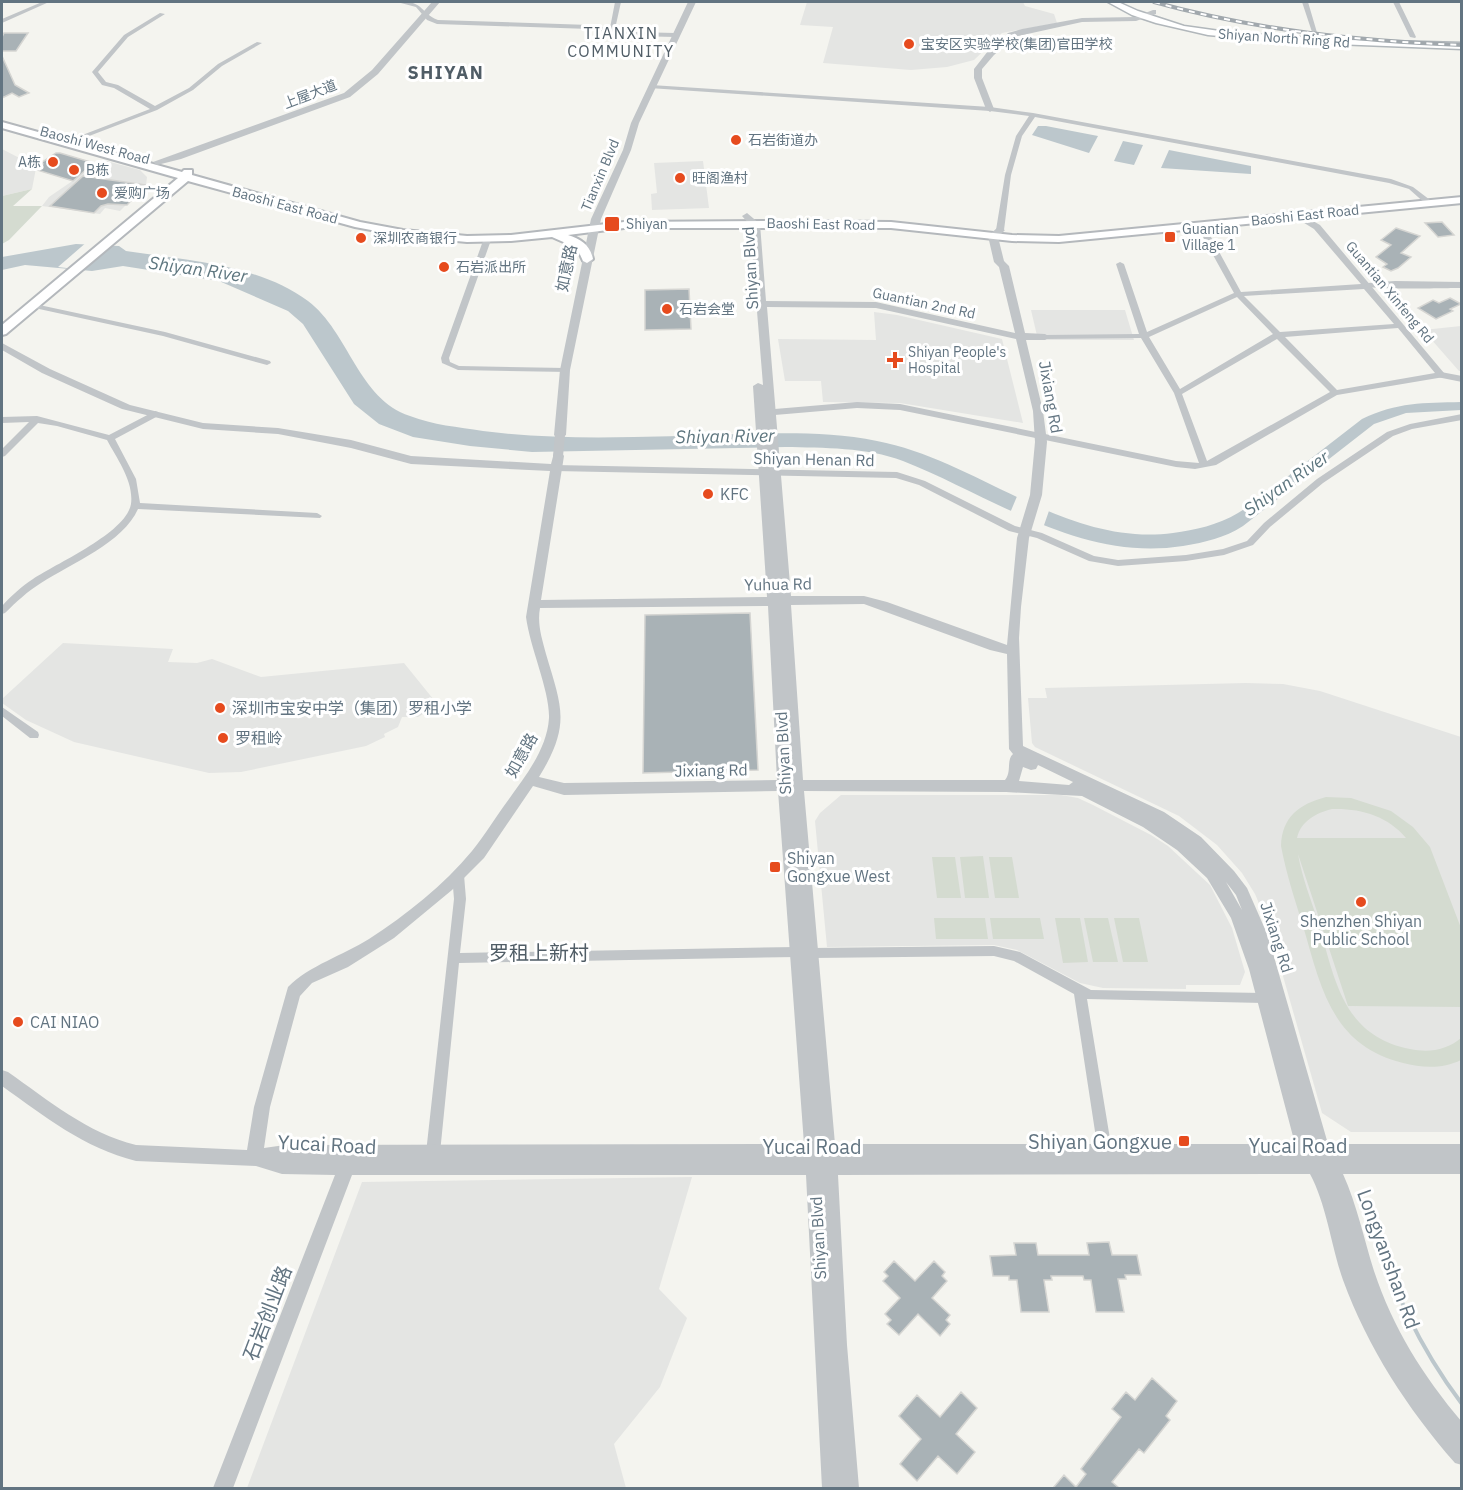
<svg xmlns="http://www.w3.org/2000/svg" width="1463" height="1490" viewBox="0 0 1463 1490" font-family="'IBM Plex Sans','Noto Sans SC',sans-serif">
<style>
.built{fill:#e4e5e3}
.green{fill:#d4dbd0;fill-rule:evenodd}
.water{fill:#bcc7cc}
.pier{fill:#f4f4ef}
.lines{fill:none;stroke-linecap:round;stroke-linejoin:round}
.stream{stroke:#bcc7cc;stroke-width:4}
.building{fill:#a9b2b6;stroke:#d5d5d2;stroke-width:1.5}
.secondary-casing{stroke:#b1b7bb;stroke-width:3}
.primary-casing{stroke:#b4b8bc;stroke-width:4}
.minor{fill:#c1c5c8;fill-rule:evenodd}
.tertiary{fill:#c1c5c8;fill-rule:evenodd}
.secondary{fill:#fff;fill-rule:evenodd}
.primary{fill:#fff;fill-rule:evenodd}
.rail-casing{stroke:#a1a8ad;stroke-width:4}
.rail{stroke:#fff;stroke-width:2;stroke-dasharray:6;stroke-linecap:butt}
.tertiary-bridge{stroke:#c1c5c8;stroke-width:10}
.poi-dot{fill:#e64b1e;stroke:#fff;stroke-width:2}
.labels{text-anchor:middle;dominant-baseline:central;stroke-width:6;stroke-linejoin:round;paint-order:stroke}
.far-street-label{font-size:14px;fill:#627481;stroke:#fff}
.far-poi-label{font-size:14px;fill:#627481;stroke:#fff;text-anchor:start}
.far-quarter-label{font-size:16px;letter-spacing:1.5px;fill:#505d66;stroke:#fff}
.street-label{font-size:16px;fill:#627481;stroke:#fff}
.poi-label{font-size:16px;fill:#627481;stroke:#fff;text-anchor:start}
.far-district-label{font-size:18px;font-weight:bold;letter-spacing:1.5px;fill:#505d66;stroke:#fff}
.water-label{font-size:18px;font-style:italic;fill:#5e767f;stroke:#fff}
.quarter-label{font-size:20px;fill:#505d66;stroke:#fff}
.near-poi-label{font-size:20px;fill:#627481;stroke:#fff;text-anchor:end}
.near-street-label{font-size:20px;fill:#627481;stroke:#fff}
</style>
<rect width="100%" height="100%" fill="#f4f4ef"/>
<path class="built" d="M807,2H1023L1025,6L1054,14L1057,23L1002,33L974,60L947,67L911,70L823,63L833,27L800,25Z
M2,149L29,163H37L32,189L2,196Z
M103,160L140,170L147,177L146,185L120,211L105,208L100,214L42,206L49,197Z
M703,161L709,208L652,210L651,194L657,193L654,163Z
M1031,310H1125L1134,340H1038Z
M874,312L897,315L1002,339L1023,423L900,403L823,402L821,381H785L778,339L876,340Z
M1461,326V371H1459L1423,330Z
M63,643L173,649L168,662L197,663L212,659L261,677L404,663L438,705L418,717H402L398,727L384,734L385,737L366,746L241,772L209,773L74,742L26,720L2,703V699Z
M1246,683L1283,684L1320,691L1461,737V1132H1351L1322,1113L1269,927L1255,894L1242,873L1217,845L1179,816L1035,747L1032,743L1028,698H1047L1045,688Z
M841,795H1061L1078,798L1093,805L1151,835L1168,846L1210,885L1232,928L1245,972L1240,985H1186V989L1103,988L1080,983L1017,950L994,945L827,947L815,821L820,813Z
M692,1177L659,1289L687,1318L660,1387L614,1444L626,1488H247L362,1182Z"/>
<path class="green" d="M32,189L13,206H42L9,240L2,244V196Z
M1326,797L1351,798L1391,811L1413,827L1430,847L1461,928V1007L1348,1006L1298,854C1302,878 1312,902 1319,925C1335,980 1343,1036 1410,1049C1429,1053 1447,1050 1461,1038V1060C1443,1069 1422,1068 1403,1063C1331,1045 1321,987 1303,926C1295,900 1286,873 1281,846C1282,817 1299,804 1326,797ZM1332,809C1360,808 1388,816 1406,838H1297C1301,821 1316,813 1332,809Z
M983,856L989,898H965L960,857Z
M932,857H955L961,898H937Z
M989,857H1012L1019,898H995Z
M934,918H985L988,939H936Z
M990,918H1040L1044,939H993Z
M1055,918H1080L1088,962L1063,963Z
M1084,918H1108L1118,962H1093Z
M1114,918H1139L1148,962H1123Z"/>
<path class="water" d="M1038,126H1046L1098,136L1089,153L1032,135Z
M1123,141L1143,145L1134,165L1114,161Z
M1169,150L1251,166V174L1161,168Z
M76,244L119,246L126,251C185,260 258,264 308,301C349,332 358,399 410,416C433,425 458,427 483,431C568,442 656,436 741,434C787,433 832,432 877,441C978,460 1064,547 1173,533C1195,530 1218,525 1238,513C1255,503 1271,489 1287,477C1312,458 1337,438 1362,419C1397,402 1424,403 1461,402V410L1406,413L1374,424L1243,526C1224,538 1206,542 1183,546C1080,562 994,497 903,461C866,447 824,448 785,447L532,452L470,446L413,437L379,424L354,404L303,324L288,311L219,281L123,266L92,271L25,265L2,270V257Z"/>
<path class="pier" d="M88,241L115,243L84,270L58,267Z
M1018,494L1050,508L1043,528L1010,513Z"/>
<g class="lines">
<path class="stream" d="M1370,1216C1391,1285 1418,1346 1462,1404"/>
</g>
<path class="building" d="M4,33H28L16,51H2V37Z
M2,56L15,85L29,93L19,97L12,93L2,98Z
M56,153H60L94,163L73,181L37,170L43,164L41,163Z
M83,176L146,185L127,205L108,204L101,206L94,213L50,206Z
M1442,222L1454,235L1438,237L1425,223Z
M1396,228L1420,236L1401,253L1411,257L1398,268L1391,271L1383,267L1387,264L1376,257L1391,245L1381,240Z
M689,289L691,329L645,330V290Z
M1450,298L1461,304L1450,309L1453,311L1436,319L1418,308L1433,300L1439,303Z
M750,613L758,770L643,773L645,615Z
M1109,1242L1112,1255H1137L1141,1275H1125L1126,1279H1118L1124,1312H1096L1091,1280H1084L1083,1276H1051L1052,1280H1044L1049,1312H1021L1017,1280H1009V1276H993L990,1256L1016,1255L1014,1243H1036L1038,1255H1089L1087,1243Z
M894,1261L915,1281L934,1261L945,1272L942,1276L947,1281L932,1298L950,1315L946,1320L950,1324L940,1336L918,1314L899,1335L887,1324L891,1320L885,1314L900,1298L883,1281L888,1276L884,1272Z
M1152,1378L1177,1401L1166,1416L1170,1420L1144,1453L1139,1449L1112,1482L1119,1488H1053L1064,1475L1076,1487L1086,1474L1081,1469L1121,1417L1112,1409L1126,1392L1135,1400Z
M961,1392L977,1408L956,1434L975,1452L957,1474L938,1456L917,1481L900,1464L921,1439L899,1416L917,1395L940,1417Z"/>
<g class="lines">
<g class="secondary-casing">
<path id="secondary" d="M1108,2H1118L1138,11L1184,26L1234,33L1349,40L1462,43V49L1285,42L1208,35L1156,23L1132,15Z"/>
</g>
<g class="primary-casing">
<path id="primary" d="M2,122L182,172L184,170H192V175L360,222L403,230L467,236L511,235L624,222L777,221L891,222L1012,235L1059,236L1462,197V203L1059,242L1012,241L891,228H624L568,235C581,239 590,245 593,259L587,263L583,261L577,248L552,237L511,241L467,242L403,236L355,227L188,181L6,334L2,335V325L178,178L2,128Z"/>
</g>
<path class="minor" d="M42,2H49L2,23V19Z
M397,2C425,0 419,13 438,20L590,25L610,28L615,2H621L615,29L634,32L675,33L678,35L675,37L634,36L590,29L437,24L427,20L416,7Z
M1302,2H1308L1318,36L1313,35Z
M1393,2H1399L1416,37L1415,38L1410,37Z
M160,13L165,14L128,37L98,72L106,82L118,85L155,106L189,88L218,64L257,42L262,43L222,66L193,90L157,110L76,141H72V139L150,109L114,88L102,85L92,72L124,35Z
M651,85L990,107L1033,113L1391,179L1413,187L1434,203L1427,205L1409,189L1389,183L1035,117L1022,136L1011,175L1004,230L1000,232L996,230L1005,175L1016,136L1029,116L990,111L649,88V86Z
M1286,215L1306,217L1320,225L1444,373V377L1337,395L1216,465L1195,469L1176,467L900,410L857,408L763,416L759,413L763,410L857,402L900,404L1176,461L1199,463L1174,393L1141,338L1045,339L1041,337L1045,335L1139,334L1116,264L1120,262L1124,264L1147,332L1234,293L1197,226L1201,224L1205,226L1241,292L1361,284L1314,229L1301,221L1286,219ZM1364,289L1394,324L1280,332L1244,296ZM1237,297L1273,334L1180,389L1149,337ZM1398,328L1435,373L1337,390L1285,337ZM1277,339L1330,392L1207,461L1182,394Z
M484,238L491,240L449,358L450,362L459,366L565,368H568V372L458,370L442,363L441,358Z
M30,303L165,332L270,361L271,363L267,365L163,336L30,307Z
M155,411L158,412V416L115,439L136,479L140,503L317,513L322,516L320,518L138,509C123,543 72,563 41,583C28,591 16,602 5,613L2,614V606C11,596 22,586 33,579C57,563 126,533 131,504C134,481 117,459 107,440L57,426L38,423L5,456L2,457V449L29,422L2,423V417L37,416L109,435Z
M1462,414V420L1412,429L1393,436L1323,483L1270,527L1253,545L1224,555L1186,561L1118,566L1089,561L1037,538L1009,531L919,485L896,478L555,471L551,468L555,465L897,472L925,481L1015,526L1042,533L1094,556L1118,560L1186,555L1223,549L1247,541L1264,523L1317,479L1387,432L1410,424Z
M2,707L38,732L39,735L38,738H30L2,716Z
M458,870L462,872L464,875L466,899L460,953L797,947L801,948L803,952L801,956L797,957L459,963L440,1153L438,1157L433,1159L428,1157L426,1153L454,899L452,875L454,872Z
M994,946L1020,952L1091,990L1263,993L1267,994L1269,998L1267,1002L1263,1003L1087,999L1112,1151L1110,1155L1105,1157L1100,1155L1098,1151L1074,994L1014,961L994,956L812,958L808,957L806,953L808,949L812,948Z"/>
<path class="tertiary" d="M432,2H440L378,74L350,97L181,159L157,165L153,162L344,93L372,70Z
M688,2H696L639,123L631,150L601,219L570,370L566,435L560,439L556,437L554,435L560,370L591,219L623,150L631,123Z
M1153,10H1156V14L1136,21L1082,22L1014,37L994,55L982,69V78L994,109L990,112L986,109L974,78V69L988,51L1008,33L1022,29L1082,18L1135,17Z
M747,213L760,224L766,301L876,302L1015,333L999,267L994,262L988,236L997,228L1005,230L998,237L1004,261L1009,266L1025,333L1045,334L1050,337L1045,340H1026L1043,411L1047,442L1042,495L1029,538L1021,607L1019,638L1023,746L1164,812L1201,837L1234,871L1247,888L1268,936L1328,1144H1462V1174H1343C1357,1205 1364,1239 1374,1271C1393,1328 1423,1376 1462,1422V1465L1455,1463C1407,1408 1368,1348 1343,1280C1331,1246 1327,1206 1310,1174L838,1175L847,1345L859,1488H822L806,1175H352L233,1488H213L335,1175L282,1174L256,1166L136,1161C84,1148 44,1116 2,1086V1070L8,1072C48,1100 87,1133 136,1145L247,1150L254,1107L288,987C310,965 342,956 369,939C406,915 444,885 472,851C486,834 496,816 509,799C526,775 547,749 549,718C550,691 530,648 526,617L550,471L411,464L351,448L278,434L203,429L122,409L42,373L2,350V343L50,369L130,405L203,423L278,428L351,440L411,456L551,464L554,453H562L564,456L541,600L767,597L753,386L758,383L763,385L750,225L742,216ZM767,307L876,308L1016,339L1033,411L1035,442L1030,495L1017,538L1007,645L887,602L864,596H791ZM864,604L990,650L1007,654L1009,749L1013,754C1006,760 1012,772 1005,780H803L791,605ZM768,606L777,780L564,783L539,777C571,725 562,708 546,654C542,639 537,624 540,608ZM1038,765L1073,782L1069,785L1019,781L1023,767L1031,770L1036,769ZM533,786L564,795L778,791L804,1144L285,1145L264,1148L270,1107L300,996L312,983L348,967L394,938L452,890L484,858ZM804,791L1006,792L1082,796L1143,827L1177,850L1207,878L1231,918L1249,969L1295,1144H835ZM1226,882L1236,895L1242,910Z
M1395,281L1462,282V288C1447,288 1369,290 1363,286L1368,283Z
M1441,372L1462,376V382L1437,377L1436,375Z"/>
<use href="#secondary" class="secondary"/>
<use href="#primary" class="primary"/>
<g class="rail-casing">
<path id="rail" d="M1154,2C1255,30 1357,41 1462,45"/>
</g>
<use href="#rail" class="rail"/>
<path class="tertiary-bridge" d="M558,456L560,435"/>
</g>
<g class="poi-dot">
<circle cx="909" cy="44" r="6"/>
<circle cx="736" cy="140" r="6"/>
<circle cx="53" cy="162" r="6"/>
<circle cx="74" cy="170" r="6"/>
<circle cx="680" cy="178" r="6"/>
<circle cx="102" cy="193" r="6"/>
<rect x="604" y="216" width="16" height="16" rx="3"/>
<rect x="1164" y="231" width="12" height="12" rx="3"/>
<circle cx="361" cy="238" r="6"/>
<circle cx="444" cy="267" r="6"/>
<circle cx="667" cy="309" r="6"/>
<path d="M892 351h6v6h6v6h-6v6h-6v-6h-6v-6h6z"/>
<circle cx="708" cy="494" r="6"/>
<circle cx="220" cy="708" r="6"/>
<circle cx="223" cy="738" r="6"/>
<rect x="769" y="861" width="12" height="12" rx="3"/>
<circle cx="1361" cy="902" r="6"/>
<circle cx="18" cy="1022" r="6"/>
<rect x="1178" y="1135" width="12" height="12" rx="3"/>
</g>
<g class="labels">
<g class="far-street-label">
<text transform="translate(1284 38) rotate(4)">Shiyan North Ring Rd</text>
<text transform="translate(310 94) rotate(-21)">上屋大道</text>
<text transform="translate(95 145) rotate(15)">Baoshi West Road</text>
<text transform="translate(600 175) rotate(-67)">Tianxin Blvd</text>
<text transform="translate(285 205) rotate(15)">Baoshi East Road</text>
<text transform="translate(1305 215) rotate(-6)">Baoshi East Road</text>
<text transform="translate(821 224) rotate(1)">Baoshi East Road</text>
<text transform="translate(1390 292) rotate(50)">Guantian Xinfeng Rd</text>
<text transform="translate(924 303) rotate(12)">Guantian 2nd Rd</text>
</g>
<g class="far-poi-label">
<text x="921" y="44">宝安区实验学校(集团)官田学校</text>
<text x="748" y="140">石岩街道办</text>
<text x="41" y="162" text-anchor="end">A栋</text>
<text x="86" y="170">B栋</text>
<text x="692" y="178">旺阁渔村</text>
<text x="114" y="193">爱购广场</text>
<text x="626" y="224">Shiyan</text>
<text x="1182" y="229">Guantian<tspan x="1182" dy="16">Village 1</tspan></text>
<text x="373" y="238">深圳农商银行</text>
<text x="456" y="267">石岩派出所</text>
<text x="679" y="309">石岩会堂</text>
<text x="908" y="352">Shiyan People's<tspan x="908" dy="16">Hospital</tspan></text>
</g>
<g class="far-quarter-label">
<text x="621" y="33">TIANXIN<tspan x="621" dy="18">COMMUNITY</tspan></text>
</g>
<g class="street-label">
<text transform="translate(566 268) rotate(-78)">如意路</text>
<text transform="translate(750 268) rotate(-93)">Shiyan Blvd</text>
<text transform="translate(1051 397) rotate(80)">Jixiang Rd</text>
<text transform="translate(814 459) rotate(1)">Shiyan Henan Rd</text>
<text transform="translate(778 584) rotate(-1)">Yuhua Rd</text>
<text transform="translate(783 753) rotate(-93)">Shiyan Blvd</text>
<text transform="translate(521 755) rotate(-61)">如意路</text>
<text transform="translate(711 770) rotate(-1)">Jixiang Rd</text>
<text transform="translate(1277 937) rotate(72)">Jixiang Rd</text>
<text transform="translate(818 1238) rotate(-93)">Shiyan Blvd</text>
</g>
<g class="poi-label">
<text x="720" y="494">KFC</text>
<text x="232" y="708">深圳市宝安中学（集团）罗租小学</text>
<text x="235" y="738">罗租岭</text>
<text x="787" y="858">Shiyan<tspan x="787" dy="18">Gongxue West</tspan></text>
<text x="1361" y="921" text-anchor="middle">Shenzhen Shiyan<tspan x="1361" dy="18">Public School</tspan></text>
<text x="30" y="1022">CAI NIAO</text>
</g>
<g class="far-district-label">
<text x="446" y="72">SHIYAN</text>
</g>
<g class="water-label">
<text transform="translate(198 269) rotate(8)">Shiyan River</text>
<text transform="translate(725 436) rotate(-1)">Shiyan River</text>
<text transform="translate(1286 483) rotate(-35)">Shiyan River</text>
</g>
<g class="quarter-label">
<text x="539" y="952">罗租上新村</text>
</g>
<g class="near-poi-label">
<text x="1172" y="1141">Shiyan Gongxue</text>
</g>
<g class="near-street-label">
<text transform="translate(327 1144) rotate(3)">Yucai Road</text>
<text x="1298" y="1145">Yucai Road</text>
<text x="812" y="1146">Yucai Road</text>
<text transform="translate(1389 1259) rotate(70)">Longyanshan Rd</text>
<text transform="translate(267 1313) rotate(-69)">石岩创业路</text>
</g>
</g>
<rect width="1463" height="1490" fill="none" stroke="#627481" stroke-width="6"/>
</svg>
